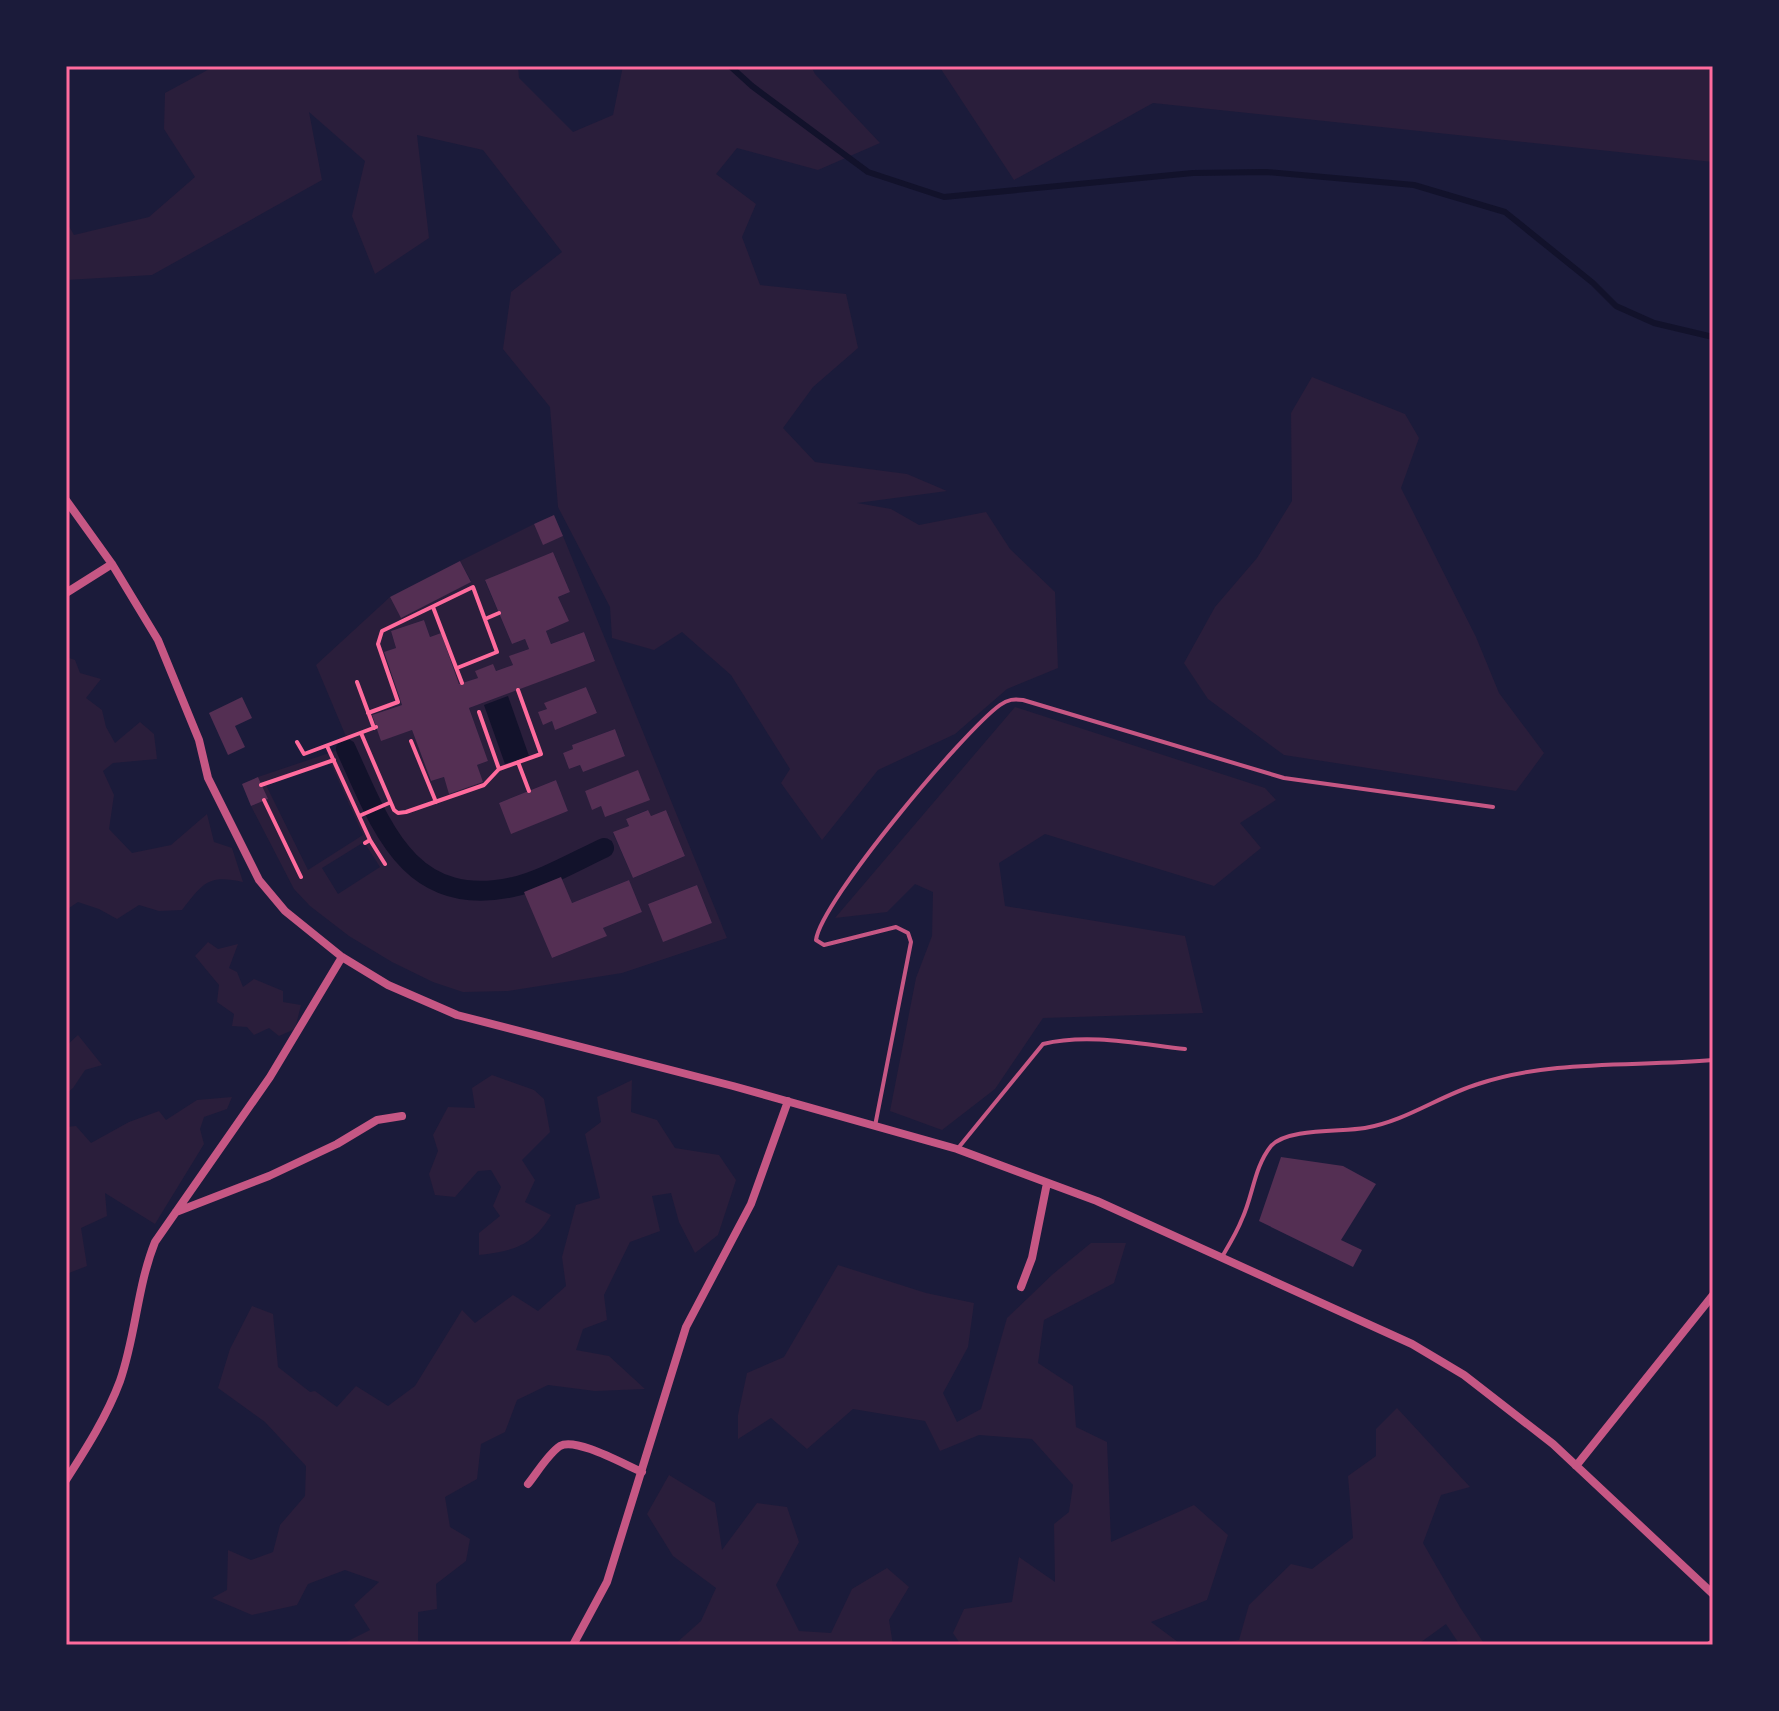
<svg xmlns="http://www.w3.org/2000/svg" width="1779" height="1711" viewBox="0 0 1779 1711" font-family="'PT Sans Narrow',sans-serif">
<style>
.green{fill:#2a1e3b;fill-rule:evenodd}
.water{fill:#12122b}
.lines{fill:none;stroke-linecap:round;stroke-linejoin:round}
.stream{stroke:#12122b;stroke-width:6}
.canal{stroke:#12122b;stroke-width:20}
.building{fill:#542f53}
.path{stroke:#ff6b9d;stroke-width:4}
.service{stroke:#c65784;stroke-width:4}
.minor{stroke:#c65784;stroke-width:8}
.neatline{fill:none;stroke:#ff6b9d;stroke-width:3}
</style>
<rect width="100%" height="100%" fill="#1b1b3a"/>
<path class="green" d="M215,66H518L519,78L573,132L613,115L623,66H811L815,74L880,143L818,170L737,148L716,174L756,204L742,237L760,285L846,294L858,348L813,387L783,428L815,462L907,474L947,491L857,503L891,509L919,525L986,512L1010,549L1055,592L1058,668L1007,689L955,734L878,770L822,840L781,783L790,769L731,675L682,632L654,650L612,638L610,607L558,507L550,407L503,349L511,292L562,252L483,150L417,135L429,238L375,274L352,216L365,161L309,112L322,180L152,275L66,280V221L74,235L149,217L195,177L164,129L165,93Z
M939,66H1713V162L1153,103L1014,180Z
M1312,377L1405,414L1419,438L1401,488L1476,637L1499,693L1544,753L1516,791L1284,755L1208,699L1184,663L1215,607L1257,558L1292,501L1291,413Z
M534,524L543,544L563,536L727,938L622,973L508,991L463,992L433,982L392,962L349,936L310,906L294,889L251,806L267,799L258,777L350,746L316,665L390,597L401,617L471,581L460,561ZM553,552L570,592L558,597L568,621L546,631L551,644L584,632L595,660L469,708L488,761L477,765L450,794L444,777L431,781L412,730L381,740L372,715L402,705L384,653L396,648L391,631L424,620L430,637L441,633L459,684L478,678L476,671L493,665L496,671L513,665L510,656L529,649L525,639L512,644L485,581ZM586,687L597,713L555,729L552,721L544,724L539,712L547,709L545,703ZM615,729L625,755L583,772L580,765L569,769L563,753L573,749L572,745ZM330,762L363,835L308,870L265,783ZM638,771L605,816L601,806L592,809L585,791ZM556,780L568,811L511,833L499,803ZM647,810L651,816L666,810L685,856L633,878L613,833L629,826L626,819ZM364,842L380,867L338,894L322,868ZM629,880L642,912L603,928L606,936L552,958L525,892L572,903ZM697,885L712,923L663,941L648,904Z
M66,657L75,660L80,673L101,679L86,698L102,710L106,727L115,743L140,722L154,734L157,759L113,763L103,771L114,795L109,829L132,853L171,845L207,814L214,842L232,848L243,882C208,874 203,883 182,910L159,911L139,905L117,919L99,909L78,902L66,910Z
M1015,707L1265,788L1276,800L1240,823L1261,848L1214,886L1045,834L999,863L1005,906L1185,936L1203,1013L1043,1018L995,1089L942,1130L890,1111L916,978L932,936L933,892L915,884L887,912L835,918Z
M208,942L218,949L238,944L229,968L237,972L243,987L254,979L283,991V1002L301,1005L295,1029L279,1036L269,1028L254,1035L247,1027L232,1026L234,1014L217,1002L219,985L195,956Z
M78,1035L102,1065L85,1070L73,1088L66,1094V1046Z
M492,1075L534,1090L544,1099L550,1132L522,1160L535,1180L525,1202L551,1215C533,1246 513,1251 479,1255V1233L500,1216L493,1206L501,1187L491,1170L478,1171L455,1197L435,1195L429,1174L438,1151L433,1135L448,1107L475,1108L472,1088Z
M632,1080L631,1112L657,1120L675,1148L719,1155L736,1180L718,1235L695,1253L679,1222L671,1193L652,1196L660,1231L630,1242L604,1295L607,1320L583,1329L576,1350L609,1356L645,1389L595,1391L548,1385L517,1400L505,1432L481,1444L477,1479L445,1497L450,1527L470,1539L466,1561L436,1584L437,1609L418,1612V1641L423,1645H340L370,1630L354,1605L379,1582L345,1570L308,1584L297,1605L252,1615L212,1598L227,1590L228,1550L251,1560L273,1552L280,1525L305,1496L306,1466L265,1422L218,1388L230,1349L252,1306L273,1314L278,1367L310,1392L315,1391L337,1407L356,1386L388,1406L415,1386L462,1310L475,1323L513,1295L538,1311L566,1286L562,1257L576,1205L600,1198L585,1134L601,1122L597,1097Z
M232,1097L227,1109L204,1117L200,1129L204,1144L155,1224L105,1193L107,1216L81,1228L87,1266L69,1273L66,1283V1127L76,1126L91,1143L129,1122L159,1111L166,1120L197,1100Z
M1091,1243H1126L1114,1283L1044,1320L1038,1363L1073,1386L1076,1427L1107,1442L1111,1542L1194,1505L1228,1535L1207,1600L1151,1622L1182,1645H961L953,1633L964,1609L1012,1602L1019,1557L1055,1582L1054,1524L1069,1512L1073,1485L1032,1439L979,1435L940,1451L925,1421L853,1409L807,1449L771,1418L738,1439V1415L747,1373L784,1357L838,1265L926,1293L974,1303L968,1347L943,1393L957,1422L981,1409L1007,1318L1053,1274Z
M1397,1408L1470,1487L1441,1495L1423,1543L1461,1609L1485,1645H1460L1446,1624L1417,1645H1205L1239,1640L1249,1605L1291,1564L1312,1569L1353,1538L1348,1476L1376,1456V1429Z
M669,1475L715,1503L722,1550L757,1503L787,1507L799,1542L776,1585L799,1631L831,1633L852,1589L887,1568L909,1587L889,1620L893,1645H674L701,1621L716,1588L673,1556L647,1514Z"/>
<path class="water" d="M508,696L529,756L505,764L484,705Z"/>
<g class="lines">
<path class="stream" d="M730,66L752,86L868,172L944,197L1193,173L1266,172L1414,185L1505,212L1593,283L1616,306L1654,323L1713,337"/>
<path class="canal" d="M346,749C381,825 408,910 513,887C539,882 578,860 604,848"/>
</g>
<path class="building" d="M554,515L563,536L543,545L534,524Z
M553,552L570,592L558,597L569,621L546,631L551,644L584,632L595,661L469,708L488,761L477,765L483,782L449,794L444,777L431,781L412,730L381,741L372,715L402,705L384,652L396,648L391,631L424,620L430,637L441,633L459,684L478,678L475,671L493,664L496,671L513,665L509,656L529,649L525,639L512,644L485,580Z
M460,561L471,582L401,618L390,597Z
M586,687L597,713L555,730L552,721L543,725L538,712L547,709L544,703Z
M242,697L252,718L235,726L245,747L228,755L209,713Z
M615,729L625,756L583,772L580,765L569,769L563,753L573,749L572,745Z
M638,770L650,800L605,817L601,806L592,810L585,791Z
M258,777L268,799L251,806L242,784Z
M556,780L568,811L511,834L499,803Z
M648,810L651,816L666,810L685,856L633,878L613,832L629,826L626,819Z
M561,877L572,903L629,880L642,912L603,928L607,936L552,958L524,892Z
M697,885L712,923L663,942L648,904Z
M1281,1157L1343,1166L1376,1184L1341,1240L1362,1250L1353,1267L1259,1221Z"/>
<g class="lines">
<path class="path" d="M433,607L462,683
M485,619L499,613
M357,682L374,728
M479,712L499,769
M368,713L398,702L378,644L382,631L473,587L497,652L457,668
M361,733L394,810L398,813L406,812L484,785L499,769L541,754L518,690
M411,741L436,802
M297,742L304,754L376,727
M327,746L370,840L365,843
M518,762L529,791
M261,785L334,760
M264,800L301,877
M359,816L389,803
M370,840L385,864"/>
<path class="service" d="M875,1126L911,942L908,933L896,927L824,945L816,940C821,901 964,731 1000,705C1008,699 1014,699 1023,700L1284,778L1493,807
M959,1147L1043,1044C1088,1033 1139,1044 1185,1049
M1222,1257C1229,1245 1237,1232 1242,1219C1253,1196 1254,1167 1271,1146C1287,1128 1341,1132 1365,1128C1406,1121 1439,1096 1478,1084C1553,1059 1635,1067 1713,1060"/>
<path class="minor" d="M66,500L112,564L158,640L199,740L208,778L259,880L285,911L342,957L388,985L457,1015L733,1086L957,1149L1097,1201L1412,1344L1464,1375L1553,1444L1713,1594
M66,593L112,564
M176,1212L269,1176L337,1144L377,1120L402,1116
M1021,1287L1032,1258L1047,1183
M1576,1466L1713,1295
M66,1480C86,1449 107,1416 120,1381C136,1335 137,1287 155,1242L270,1077L342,957
M528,1484C537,1473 548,1454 560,1446C576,1437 625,1465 642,1472
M573,1645L607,1582L686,1327L751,1204L788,1101
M1710,1645L1713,1643"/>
</g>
<rect width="1779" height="1711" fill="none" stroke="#1b1b3a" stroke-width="136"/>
<rect x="68" y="68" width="1643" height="1575" class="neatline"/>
</svg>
